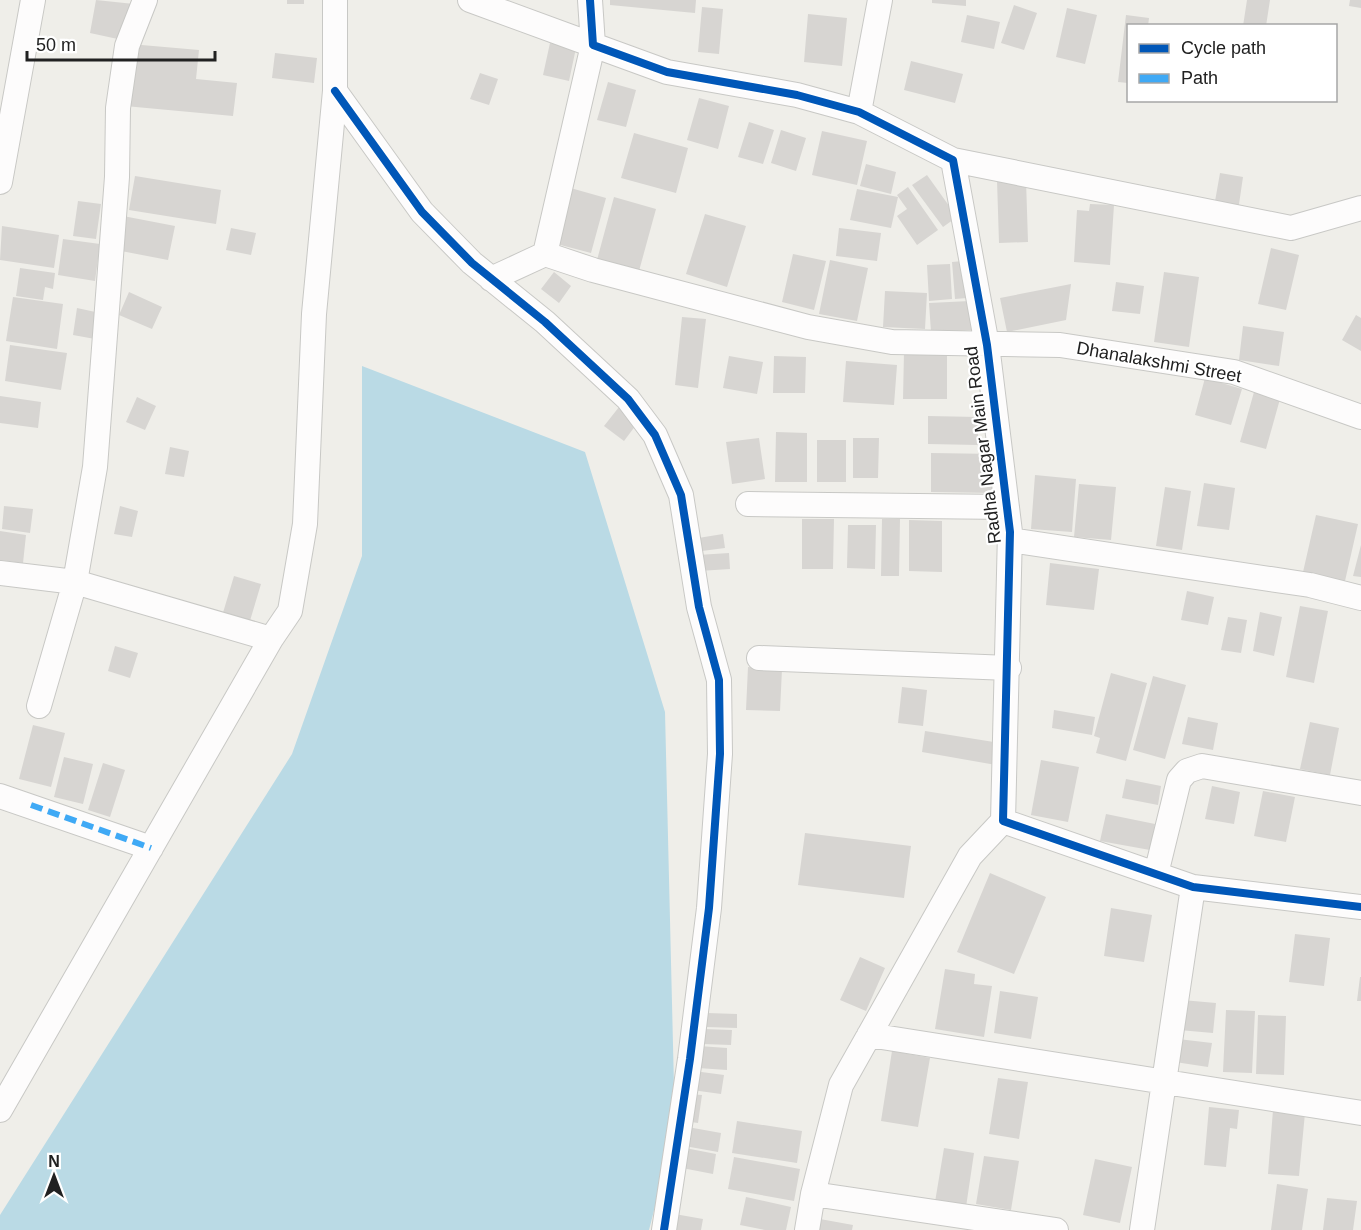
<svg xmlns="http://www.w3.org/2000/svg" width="1361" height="1230" viewBox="0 0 1361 1230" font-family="Arial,sans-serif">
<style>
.water{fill:#badae5}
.building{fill:#d7d5d2}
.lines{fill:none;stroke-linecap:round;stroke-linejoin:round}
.minor-casing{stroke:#c8c8c5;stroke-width:26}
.minor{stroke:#fdfcfc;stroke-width:24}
.quiet{stroke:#3fa9f5;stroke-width:6;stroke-dasharray:12 6;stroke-linecap:butt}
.cycleway-casing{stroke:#fff;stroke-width:11}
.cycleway{stroke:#0057b8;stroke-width:8}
.labels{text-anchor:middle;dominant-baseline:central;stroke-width:4.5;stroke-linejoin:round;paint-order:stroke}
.street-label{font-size:18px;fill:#212121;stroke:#fff}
</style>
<rect width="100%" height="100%" fill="#efeee9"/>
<path class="water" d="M362,366L585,452L665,712L675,1128L649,1230H0V1215L292,754L362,556Z"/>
<path class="building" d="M96,0L134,4L127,41L90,33Z
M287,0H304V4H287Z
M610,0H696L695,13L610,5Z
M932,0H966V6L932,3Z
M1247,0H1270L1266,26H1243Z
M1350,0H1361V8L1349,6Z
M1014,5L1037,13L1024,50L1001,43Z
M702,7L723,9L719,54L698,52Z
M1067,8L1097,15L1085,64L1056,57Z
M808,14L847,18L842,66L804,62Z
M967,15L1000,22L994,49L961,42Z
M1126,15L1149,18L1148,26H1128V83L1118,82Z
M550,43L576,48L569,81L543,75Z
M130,44L199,50L196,79L237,83L233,116L125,106Z
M275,53L317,58L314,83L272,78Z
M911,61L963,74L955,103L904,90Z
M480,73L498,79L489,105L470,99Z
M608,82L636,90L626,127L597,120Z
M699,98L729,106L718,149L687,140Z
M749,122L774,130L763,164L738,157Z
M781,130L806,138L796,171L771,163Z
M822,131L867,141L857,185L812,175Z
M634,133L688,148L676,193L621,178Z
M866,164L896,172L891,194L860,186Z
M1220,173L1243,177L1238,211L1214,207Z
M927,175L957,217L943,227L912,185Z
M135,176L221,190L216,224L129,210Z
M997,180H1026L1028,242L999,243Z
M567,187L606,198L591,253L553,243Z
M908,187L938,230L917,245L897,216L907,209L897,195Z
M857,189L898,197L891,228L850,220Z
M614,197L656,209L639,271L597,260Z
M78,201L101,204L96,239L73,236Z
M1090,204L1114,205L1110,265L1074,262L1077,210L1089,211Z
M705,214L746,226L727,287L686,274Z
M123,216L175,226L168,260L116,250Z
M2,226L59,235L54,268L0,260Z
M231,228L256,233L251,255L226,250Z
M839,228L881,233L877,261L836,256Z
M63,239L100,244L95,281L58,275Z
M1271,248L1299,255L1286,310L1258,304Z
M793,254L826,261L814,310L782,302Z
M830,260L868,268L857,321L819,314Z
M963,261L967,298L955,299L952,262Z
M950,264L952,299L929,301L927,265Z
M20,268L55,273L53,289L45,287L43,300L16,296Z
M554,272L571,286L559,303L541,289Z
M1164,272L1199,277L1189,347L1154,342Z
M1116,282L1144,286L1140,314L1112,311Z
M1071,284L1066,320L1007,332L1000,298Z
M885,291L927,293L925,329L883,327Z
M129,292L162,307L152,329L119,315Z
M13,297L63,304L57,349L6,341Z
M970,301L971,330L931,332L929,303Z
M77,308L100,313L95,339L73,335Z
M1356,315L1361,318V351L1342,340Z
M682,317L706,319L698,388L675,385Z
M1243,326L1284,332L1279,366L1239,360Z
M10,345L67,353L61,390L5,381Z
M904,352H947V399H903Z
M729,356L763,362L757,394L723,388Z
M774,356L806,357L805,393H773Z
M846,361L897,365L894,405L843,402Z
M1205,378L1242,389L1231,425L1195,415Z
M1254,392L1280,399L1266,449L1240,442Z
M0,396L41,402L38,428L0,423Z
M137,397L156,406L145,430L126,422Z
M619,407L639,421L624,441L604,426Z
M928,416L978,417V445L928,444Z
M776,432L807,433V482H775Z
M759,438L765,479L732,484L726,442Z
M853,438H879L878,478H853Z
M817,440H846V482H817Z
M170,447L189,451L184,477L165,474Z
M931,453L996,454V493L931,492Z
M1035,475L1076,479L1072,532L1031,529Z
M1204,483L1235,488L1229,530L1197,526Z
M1079,484L1116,487L1111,540L1074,537Z
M1165,487L1191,491L1182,550L1156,546Z
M4,506L33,509L30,533L2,529Z
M120,506L138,511L132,537L114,534Z
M1316,515L1358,524L1345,581L1303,572Z
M802,519H834L833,569H802Z
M882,519H900L899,576H881Z
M909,520L942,521V572L909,571Z
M848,525H876L875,569L847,568Z
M0,531L26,535L23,563L0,560Z
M723,534L725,548L694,552L692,539Z
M1361,545V577L1353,576Z
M729,553L730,569L699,571L698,555Z
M1050,563L1099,569L1094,610L1046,605Z
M234,576L261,584L249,624L222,616Z
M1187,591L1214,597L1208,625L1181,620Z
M1300,606L1328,611L1314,683L1286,677Z
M1260,612L1282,617L1274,656L1253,651Z
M1228,617L1247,620L1241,653L1221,650Z
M115,646L138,653L130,678L108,671Z
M748,667L782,669L780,711L746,710Z
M1111,673L1147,683L1126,761L1096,753L1100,738L1094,736Z
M1153,676L1186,685L1165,759L1133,750Z
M902,687L927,690L923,726L898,723Z
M1054,710L1095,717L1092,735L1052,728Z
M1188,717L1218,723L1213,750L1182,744Z
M1310,722L1339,728L1330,775L1300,769Z
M33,725L65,733L51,787L19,779Z
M925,731L1000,743L996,765L922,752Z
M64,757L93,764L83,804L54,797Z
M1041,760L1079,767L1068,822L1031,815Z
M103,763L125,770L110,817L88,810Z
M1126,779L1161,786L1158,805L1122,798Z
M1212,786L1240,792L1234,824L1205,819Z
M1263,791L1295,797L1286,842L1254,836Z
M1106,814L1155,824L1150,850L1100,841Z
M805,833L911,846L904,898L798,885Z
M990,873L1046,897L1014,974L957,952Z
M1111,908L1152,915L1144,962L1104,956Z
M1295,934L1330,938L1324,986L1289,982Z
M860,957L885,968L866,1011L840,1000Z
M945,969L975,974L974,984L992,986L984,1037L935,1029Z
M1360,977H1361V1001H1357Z
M1000,991L1038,997L1031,1039L994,1033Z
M1182,1000L1216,1003L1213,1033L1179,1030Z
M1226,1010L1255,1011L1252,1073L1223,1072Z
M707,1013L737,1014V1028L706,1027Z
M1258,1015L1286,1016L1284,1075L1256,1074Z
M703,1029L732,1030L731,1045L702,1044Z
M1178,1039L1212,1043L1208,1067L1175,1062Z
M699,1046L727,1048V1070L698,1068Z
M892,1051L930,1058L918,1127L881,1121Z
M694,1071L724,1075L721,1094L692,1090Z
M998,1078L1028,1082L1019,1139L989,1134Z
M688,1094L702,1095L698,1123L684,1121Z
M1209,1107L1239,1110L1237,1129L1230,1128L1226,1167L1204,1165Z
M1273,1110L1305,1113L1299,1176L1268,1174Z
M737,1121L802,1131L797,1163L732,1153Z
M682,1126L721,1133L718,1152L679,1145Z
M680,1147L716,1154L713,1174L677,1167Z
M944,1148L974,1153L966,1207L935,1202Z
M984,1156L1019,1161L1011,1210L976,1204Z
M734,1157L800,1169L794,1201L728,1189Z
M1095,1159L1132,1167L1120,1223L1083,1215Z
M1277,1184L1308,1189L1302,1230H1271Z
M746,1197L791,1207L786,1230H765L740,1225Z
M1327,1198L1357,1201L1353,1230H1323Z
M669,1213L703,1219L701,1230H666Z
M820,1219L853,1225L852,1230H818Z"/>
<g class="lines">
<g class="minor-casing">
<path id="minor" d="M470,0L593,45L545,254L593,270L808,327L892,342L1060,345L1234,372L1361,417
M590,0L593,45L667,72L797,95L859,112L953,160L987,345L1010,532L1003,821L1193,887L1361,907
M335,91L422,212L472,263L545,322L628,399L655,435L681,495L699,607L719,680L720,754L709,908L690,1059L664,1230
M859,112L880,0
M953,160L1291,228L1361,208
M0,182L33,0
M491,279L545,254
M748,504L1007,507
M1010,540L1310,585L1361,598
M0,573L75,582L271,639L0,1110
M271,639L290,611L305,524L314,314L335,91V0
M759,658L1009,668
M39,706L75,582L95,467L117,177L118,108L127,46L145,0
M0,796L151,848
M1156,874L1179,780L1187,771L1202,766L1361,793
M869,1035L1361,1113
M813,1194L1056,1230
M807,1230L813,1194L841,1085L970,856L1003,821
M1142,1230L1193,887"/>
</g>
<use href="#minor" class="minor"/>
<path class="quiet" d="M31,805L151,848"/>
<g class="cycleway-casing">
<path id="cycleway" d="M590,0L593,45L667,72L797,95L859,112L953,160L987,345L1010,532L1003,821L1193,887L1361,907
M335,91L422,212L472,263L545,322L628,399L655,435L681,495L699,607L719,680L720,754L709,908L690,1059L664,1230"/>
</g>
<use href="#cycleway" class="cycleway"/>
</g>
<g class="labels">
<g class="street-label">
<text transform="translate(1159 362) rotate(10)">Dhanalakshmi Street</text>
<text transform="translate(983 445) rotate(-97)">Radha Nagar Main Road</text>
</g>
</g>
<rect x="1127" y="24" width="210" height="78" fill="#ffffff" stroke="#a6a6a6" stroke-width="1.5"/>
<rect x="1139" y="44" width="30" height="9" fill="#0057b8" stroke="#a6a6a6" stroke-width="1.5"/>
<text x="1181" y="54" font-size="18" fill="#212121">Cycle path</text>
<rect x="1139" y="74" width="30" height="9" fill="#3fa9f5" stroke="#a6a6a6" stroke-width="1.5"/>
<text x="1181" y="84" font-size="18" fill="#212121">Path</text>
<g transform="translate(54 1176)" stroke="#ffffff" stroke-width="4.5" paint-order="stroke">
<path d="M0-4.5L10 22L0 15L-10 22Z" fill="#212121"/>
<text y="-9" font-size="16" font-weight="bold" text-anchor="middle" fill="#212121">N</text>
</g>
<path d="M27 51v9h188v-9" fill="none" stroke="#212121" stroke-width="3"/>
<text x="36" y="51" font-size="18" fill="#212121" stroke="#ffffff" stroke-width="4.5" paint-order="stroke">50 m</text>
</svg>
